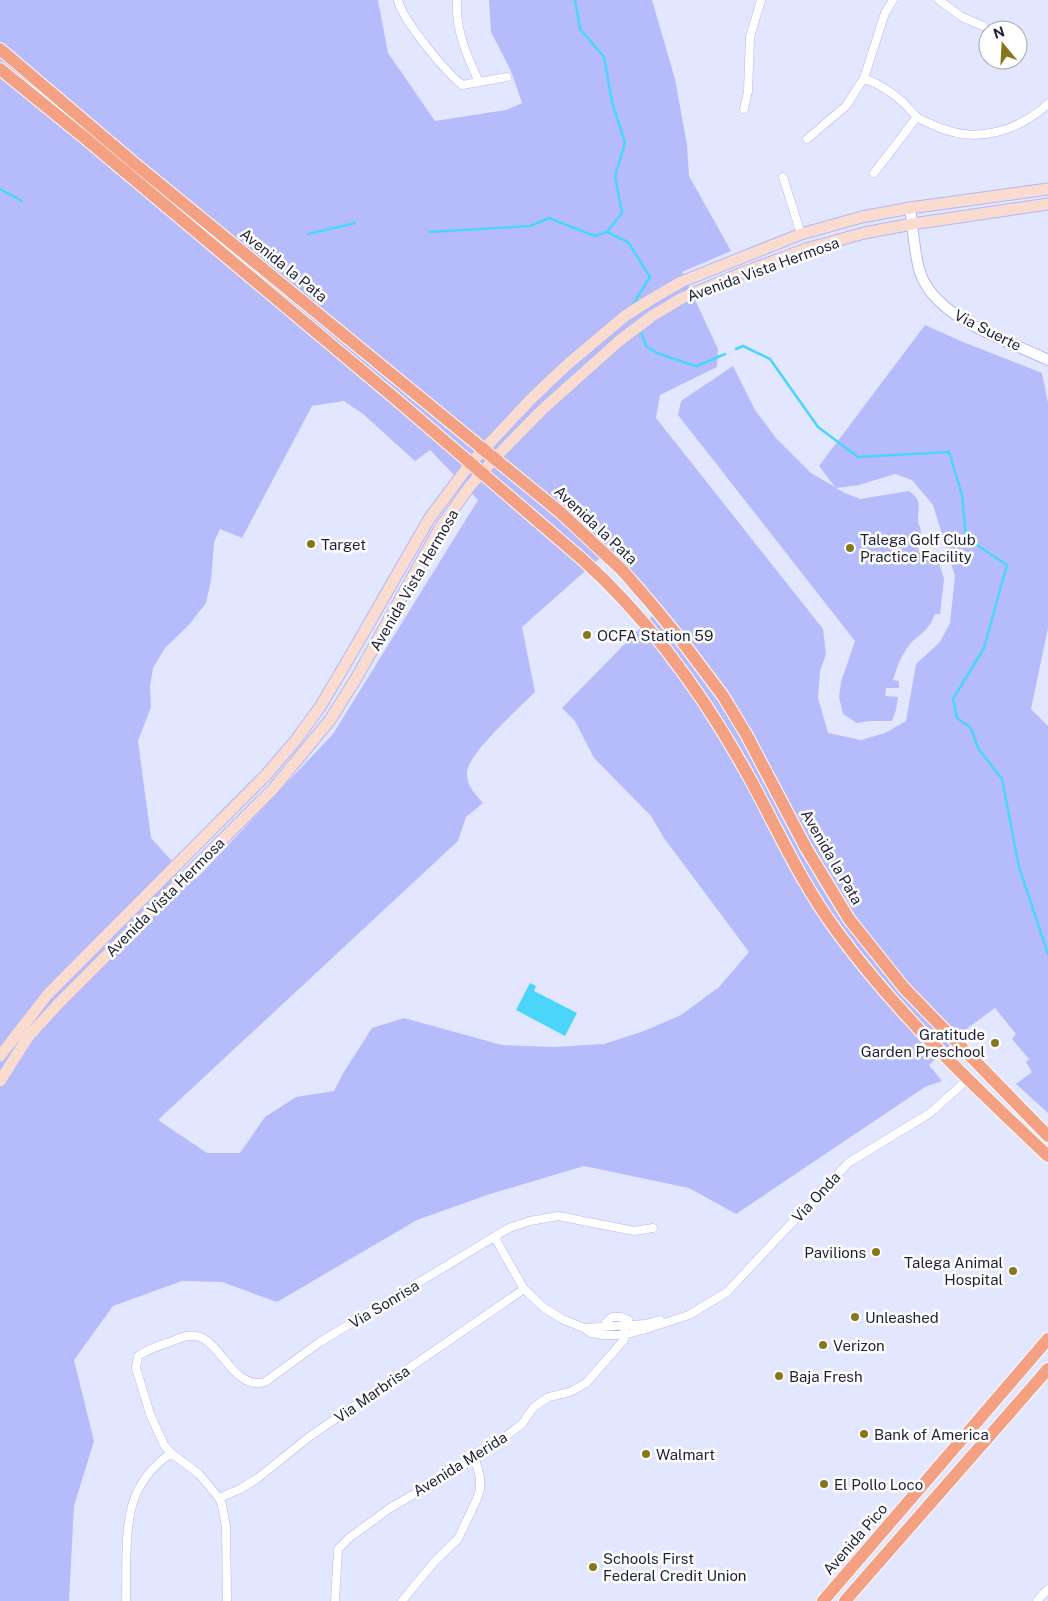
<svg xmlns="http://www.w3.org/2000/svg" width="1048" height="1601" viewBox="0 0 1048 1601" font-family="'Public Sans',sans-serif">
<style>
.green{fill:#b6bcfb;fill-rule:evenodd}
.water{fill:#4bd5fa}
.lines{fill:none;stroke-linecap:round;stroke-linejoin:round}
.stream{stroke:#4bd5fa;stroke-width:2.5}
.minor-casing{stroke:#b2b8f5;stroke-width:9}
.tertiary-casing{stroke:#b2b8f5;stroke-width:12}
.secondary-casing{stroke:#b2b8f5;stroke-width:13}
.trunk-casing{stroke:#fff;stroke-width:14}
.minor{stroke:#fff;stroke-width:8}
.tertiary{stroke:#fff;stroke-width:10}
.secondary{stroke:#fadbd0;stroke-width:11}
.trunk{stroke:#f3a083;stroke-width:12}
.poi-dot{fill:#86771b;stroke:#fff;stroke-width:2}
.labels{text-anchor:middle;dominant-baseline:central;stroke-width:5;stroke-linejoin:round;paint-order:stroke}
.street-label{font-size:15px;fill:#1f2037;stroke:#fff}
.poi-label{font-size:15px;fill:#1f2037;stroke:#fff;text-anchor:start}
</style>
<rect width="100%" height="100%" fill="#e2e6ff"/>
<path class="green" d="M0,0H378L388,53L435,121L506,110L522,103L511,71L491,32L489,0H652L675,79L687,145L689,176L731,251L682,272L718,349L717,367L660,395L656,418L823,629L826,654L820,671L818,698L828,733L861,740L885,733L906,721L916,664L940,642L950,623L955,576L933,505L912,480L895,474L859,485L836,488L845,493L860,499L909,491C923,502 918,505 918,520C918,524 921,528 921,532C920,542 915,539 919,552L939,563L944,579L940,614H935C927,633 923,631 910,644C901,655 897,667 893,680L899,681V688H886L885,696L898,697L896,710L892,721H871L857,723L843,714L839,697L841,682L855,641L678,415L681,401L733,366L755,410L776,438L811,473L835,487L819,466L925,325L963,342L1042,373L1048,403V628L1031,709L1048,726V1113L1016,1084L1032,1072L1026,1062L1029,1059L1012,1039L1016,1034L995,1008L969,1027L929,1065L942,1081L925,1087L736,1214L689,1188L584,1166L490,1194L417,1220L277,1302L222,1282L182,1281L113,1306L74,1360L94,1441L74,1506L69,1601H0ZM344,401L363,414L415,461L430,450L478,500L333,734L196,879L181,871L151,838L138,741L151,707L150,687L153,668L165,648L188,626L206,603L211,580L214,542L220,529L242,538L312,406ZM609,550L642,582L661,607L562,708L575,721L594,758L651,816L664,838L749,952L719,987L681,1015L644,1031L604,1044L554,1047L502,1045L404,1018L372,1028L342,1075L334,1091L296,1097L265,1117L240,1153H207L158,1120L458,841L466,817L483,803C475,794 466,785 467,772C468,754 520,707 535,692L522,627Z"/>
<path class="water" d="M530,983L536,986L534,991L577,1013L565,1036L516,1010Z"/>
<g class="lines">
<path class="stream" d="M575,0L580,29L604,57L612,102L625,143L615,176L622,213L607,232L628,242L650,277L632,306V307
M0,189L22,201
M429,232L530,226L549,218L595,236L607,232
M308,234L355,223
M640,329L646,346L657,353L689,364L697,366L725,354
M736,349L743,346L770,359L818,427L858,457L949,452L962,495L966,538L1007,565L984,648L953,699L957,718L971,728L978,748L1002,779L1019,867L1048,954"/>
<g class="minor-casing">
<path id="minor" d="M398,0C402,20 446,72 462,85L507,77
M457,0C455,29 467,56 479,82
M939,0L962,17L983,26
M864,78L885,13L893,0
M744,109L748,91L750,37L761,0
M807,139L846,106L864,78C879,84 892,92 904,103C908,107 912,113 917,117C923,121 931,124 938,127C977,144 1018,131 1048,104
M874,173L917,117
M783,177L801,234
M495,1238L524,1289L543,1307L562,1319L584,1328L591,1333L603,1335H624L646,1329L689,1315L727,1292L848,1163L930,1113L967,1080
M584,1328L646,1324L660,1320
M606,1328V1322L612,1317H621L628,1320
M219,1498L240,1489L258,1478L309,1437L524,1289
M126,1601C127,1569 123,1519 138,1490C145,1476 158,1462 171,1453
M227,1601L226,1526L222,1505L219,1498L199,1474L171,1453L164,1445L150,1414L136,1368L138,1356C148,1349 158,1346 170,1342C178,1339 187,1334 196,1336C221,1340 233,1391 265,1382L320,1342L509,1228L530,1221L558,1216L634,1231L653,1228
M335,1601L338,1549L349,1538L390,1508L475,1459L522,1424L533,1408L541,1402L549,1397L570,1392L586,1383L624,1340L625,1319
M402,1601L435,1561L458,1539L477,1499L480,1489V1477L475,1459
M1037,1601L1048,1589"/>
</g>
<g class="tertiary-casing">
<path id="tertiary" d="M910,208C913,228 914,250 919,269C932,318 1007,340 1048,360"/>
</g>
<g class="secondary-casing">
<path id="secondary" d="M0,1056L48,994L266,775L296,740L320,707L352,653L429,519L470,464L533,397L568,364L625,316L650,300L681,282L801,234L862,217L910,208L1048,189
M0,1081L28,1037L59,1003L273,789L330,720L357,677L440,528L470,486L495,458L543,409L619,341L652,316L682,298L742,273L806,249L864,233L912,224L1048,204"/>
</g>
<g class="trunk-casing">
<path id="trunk" d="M0,49L134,163L561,513L622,570L649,601L681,640L723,696L746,734L806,848L849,919L904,988L1048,1136
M0,69L85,138L397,400L582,559C651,621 705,697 749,777C777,828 801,883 836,930C897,1014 973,1085 1048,1156
M823,1601L1048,1339
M845,1601L1048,1369"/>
</g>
<use href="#minor" class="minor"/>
<use href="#tertiary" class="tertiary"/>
<use href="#secondary" class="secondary"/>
<use href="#trunk" class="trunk"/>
</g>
<g class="poi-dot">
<circle cx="311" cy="544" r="5"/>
<circle cx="850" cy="548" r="5"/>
<circle cx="587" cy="635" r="5"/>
<circle cx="995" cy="1043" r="5"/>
<circle cx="876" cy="1252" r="5"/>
<circle cx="1013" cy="1271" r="5"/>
<circle cx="855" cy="1317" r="5"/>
<circle cx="823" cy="1345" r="5"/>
<circle cx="779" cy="1376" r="5"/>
<circle cx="864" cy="1434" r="5"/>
<circle cx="646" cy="1454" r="5"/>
<circle cx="824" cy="1484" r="5"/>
<circle cx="593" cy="1567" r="5"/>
</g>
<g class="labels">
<g class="street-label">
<text transform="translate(284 265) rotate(39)">Avenida la Pata</text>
<text transform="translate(763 269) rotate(-20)">Avenida Vista Hermosa</text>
<text transform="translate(988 330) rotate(27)">Via Suerte</text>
<text transform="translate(596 525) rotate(43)">Avenida la Pata</text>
<text transform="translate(414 580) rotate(-60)">Avenida Vista Hermosa</text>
<text transform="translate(832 857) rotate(60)">Avenida la Pata</text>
<text transform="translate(165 897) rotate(-45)">Avenida Vista Hermosa</text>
<text transform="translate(816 1197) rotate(-47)">Via Onda</text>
<text transform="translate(384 1304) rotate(-31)">Via Sonrisa</text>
<text transform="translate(372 1394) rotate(-35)">Via Marbrisa</text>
<text transform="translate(460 1464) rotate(-32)">Avenida Merida</text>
<text transform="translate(855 1539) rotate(-49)">Avenida Pico</text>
</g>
<g class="poi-label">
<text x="860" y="539">Talega Golf Club<tspan x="860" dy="17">Practice Facility</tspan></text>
<text x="321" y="544">Target</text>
<text x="597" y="635">OCFA Station 59</text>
<text x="985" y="1034" text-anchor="end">Gratitude<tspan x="985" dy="17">Garden Preschool</tspan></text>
<text x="866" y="1252" text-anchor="end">Pavilions</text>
<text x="1003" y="1262" text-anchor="end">Talega Animal<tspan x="1003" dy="17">Hospital</tspan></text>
<text x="865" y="1317">Unleashed</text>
<text x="833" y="1345">Verizon</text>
<text x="789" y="1376">Baja Fresh</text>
<text x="874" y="1434">Bank of America</text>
<text x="656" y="1454">Walmart</text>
<text x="834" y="1484">El Pollo Loco</text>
<text x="603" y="1558">Schools First<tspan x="603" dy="17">Federal Credit Union</tspan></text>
</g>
</g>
<g transform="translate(1003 45) rotate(342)"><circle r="24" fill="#ffffff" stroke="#a5a6af"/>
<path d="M0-4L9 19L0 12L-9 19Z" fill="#86771b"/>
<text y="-8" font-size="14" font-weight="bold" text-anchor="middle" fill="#1f2037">N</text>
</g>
</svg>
